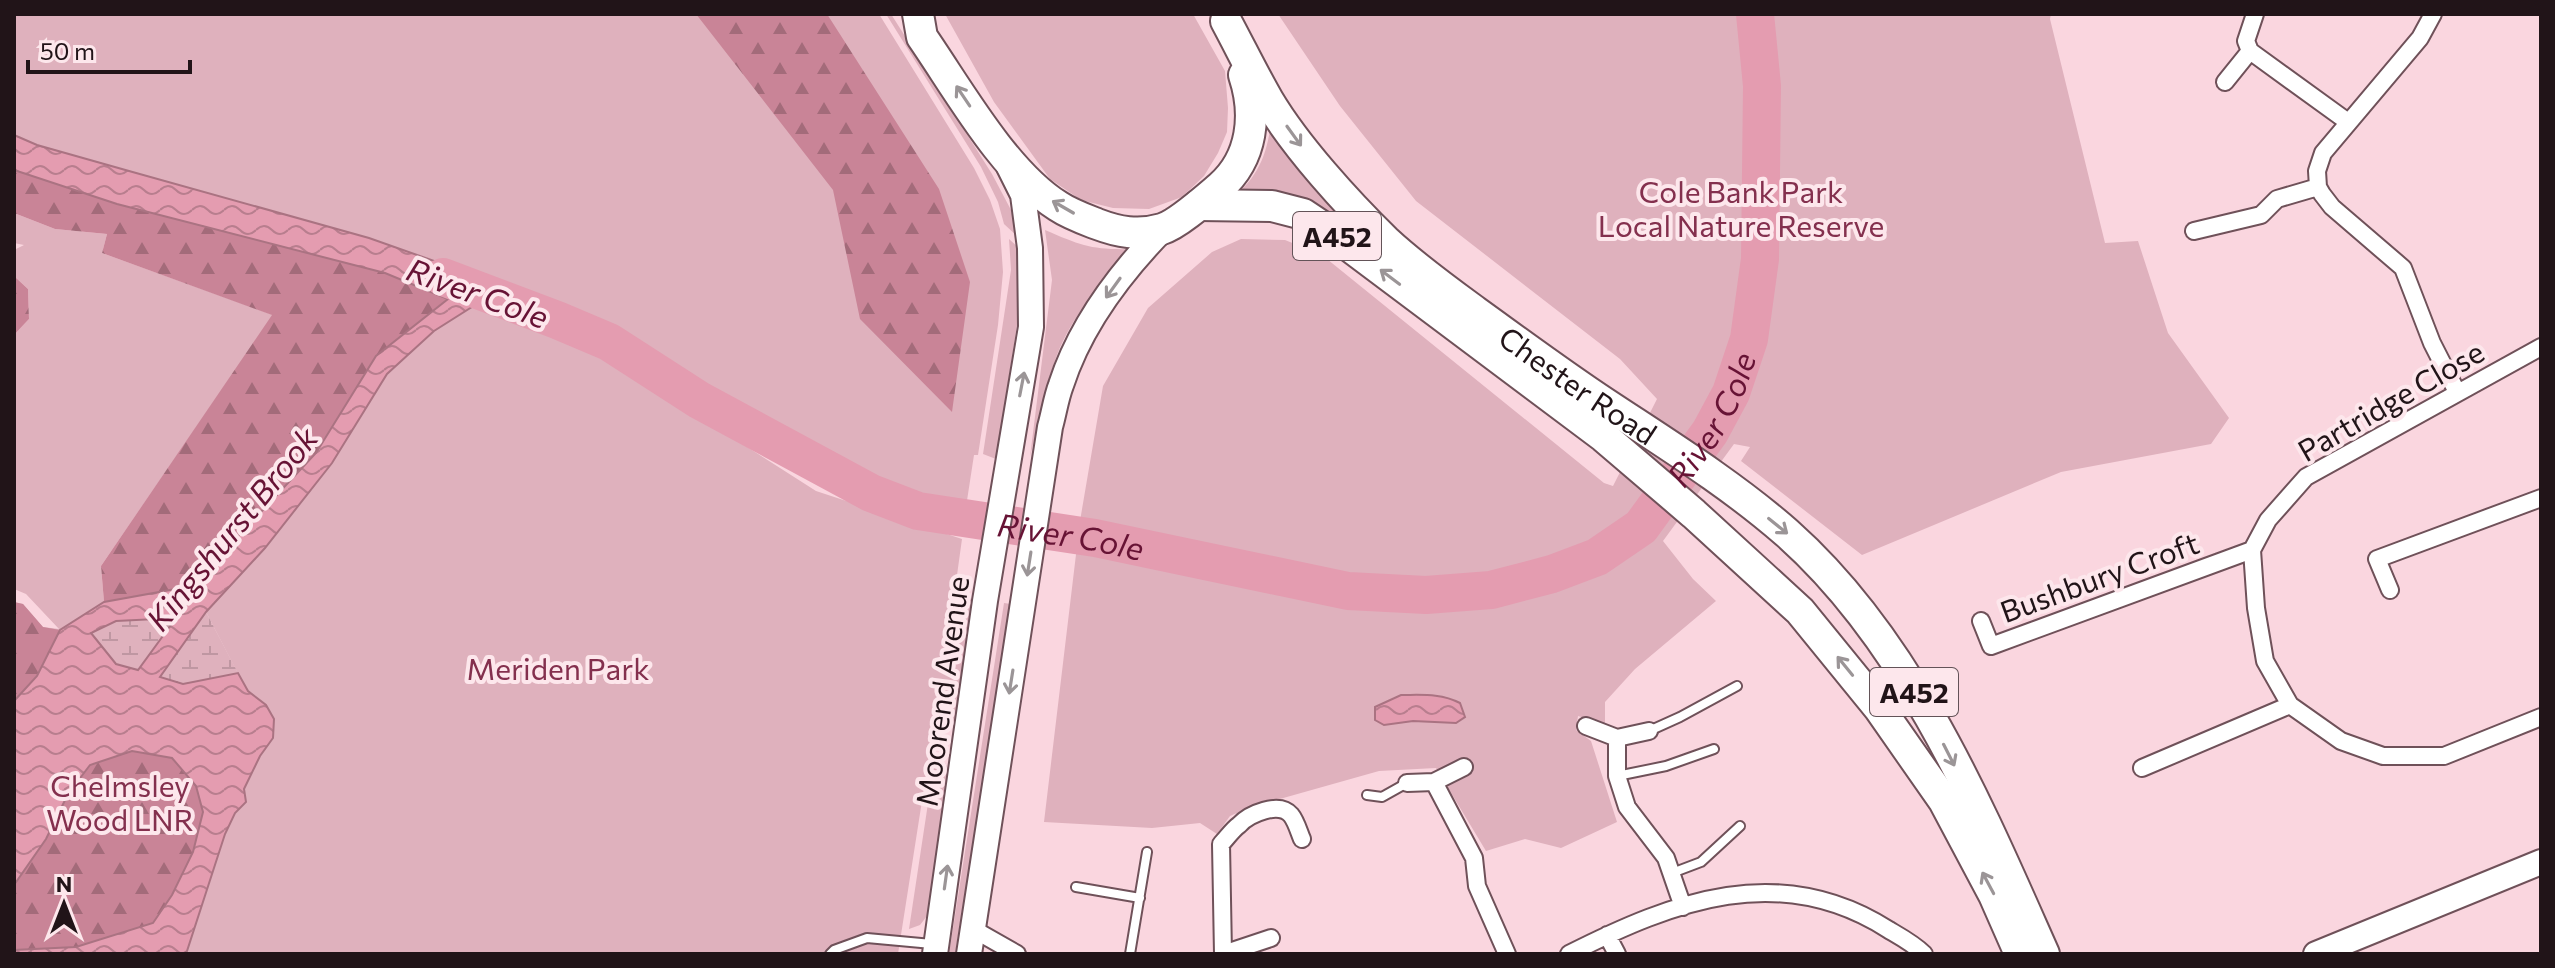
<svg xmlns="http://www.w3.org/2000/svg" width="2555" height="968" viewBox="0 0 2555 968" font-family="Commissioner,sans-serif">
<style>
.green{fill:#dfb1bd}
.forest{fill:url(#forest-firs)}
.wetland{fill:url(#wetland-marsh)}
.water{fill:url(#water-waves);stroke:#aa7382;stroke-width:2;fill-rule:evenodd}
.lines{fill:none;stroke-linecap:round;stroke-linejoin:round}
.river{stroke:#e49cb0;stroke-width:38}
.lane-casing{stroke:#6f5159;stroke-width:12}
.street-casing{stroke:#6f5159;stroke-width:20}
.secondary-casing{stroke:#6f5159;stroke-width:28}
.highway-casing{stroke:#6f5159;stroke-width:34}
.lane{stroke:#fff;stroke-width:8}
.street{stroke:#fff;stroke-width:16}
.secondary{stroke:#fff;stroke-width:24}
.highway{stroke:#fff;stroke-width:30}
.oneway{stroke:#9b9597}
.labels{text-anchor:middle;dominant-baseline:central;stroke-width:8;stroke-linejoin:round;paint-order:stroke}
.shield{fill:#fde7ec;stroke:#635358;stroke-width:2}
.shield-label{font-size:28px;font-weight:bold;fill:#211418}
.park-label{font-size:30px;fill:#84304e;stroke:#fde7ec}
.street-label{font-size:30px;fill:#211418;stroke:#fde7ec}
.water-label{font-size:32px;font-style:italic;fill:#671335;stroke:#fde7ec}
</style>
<defs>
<pattern id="forest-firs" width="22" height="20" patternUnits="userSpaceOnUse" patternTransform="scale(2)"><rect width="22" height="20" fill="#c98497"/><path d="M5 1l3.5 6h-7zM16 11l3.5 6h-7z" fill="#a36b7a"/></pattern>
<pattern id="wetland-marsh" width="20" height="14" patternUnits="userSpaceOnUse" patternTransform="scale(2)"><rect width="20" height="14" fill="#dfb1bd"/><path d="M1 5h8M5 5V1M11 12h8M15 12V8" fill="none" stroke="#bf97a2"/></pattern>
<pattern id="water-waves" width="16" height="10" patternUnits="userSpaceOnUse" patternTransform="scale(2)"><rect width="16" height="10" fill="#e49cb0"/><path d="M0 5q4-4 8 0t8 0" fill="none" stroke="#b87e8e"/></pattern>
</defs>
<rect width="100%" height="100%" fill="#fad6df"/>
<path class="green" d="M14,14H879L974,168L990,200L1000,229L1003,272L998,325L978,455H974L966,507L880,485L825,451L702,386L618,335L548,300L369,238L142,176L37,145L14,135Z
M886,14H891L992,174L1011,210L1018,237L1004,224L998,202L981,167Z
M945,14H1193L1225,71L1228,108L1227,132L1218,153L1204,176L1182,197L1149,209L1113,208L1081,200L1050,179L994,102Z
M1278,14H2051L2050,19L2105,243L2138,241L2168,333L2229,418L2211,444L2061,472L1862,555L1741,461L1750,447L1734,444L1663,541L1693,579L1716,601L1635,669L1605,702V724L1578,716L1576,730L1591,741L1617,822L1561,848L1525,839L1486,851L1436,768L1379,771L1248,808L1230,816L1217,834L1200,823L1152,828L1044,822L1080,521L1103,386L1148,308L1212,252L1241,239L1285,240L1322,255L1604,483L1613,486L1657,399L1620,359L1416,201L1340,106Z
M1272,114L1451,299L1240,191C1263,170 1269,144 1272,114Z
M14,213L55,229L107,234L102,253L273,315L101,566L104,602L60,630L247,691L206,612L265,548L332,463L387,374L434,331L475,304L517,314L574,343L691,411L816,491L962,539L947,647L959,597L976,599L958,715L951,725L932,737L898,954H14V602L23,604L43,627L59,629L26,594L14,589V335L29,319L28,289L14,276V250L24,245L14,243Z
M1045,230C1082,246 1092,250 1133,249C1103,280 1073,314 1057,355C1045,386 1038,424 1030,457L1052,280Z
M1009,239L1020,249L1023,287L996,459L983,454L1011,270Z
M1004,603L1011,604L955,954H949Z
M935,757L945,763L949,770L927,916L920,925L909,929Z"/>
<path class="forest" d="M696,14H827L939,189L970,282L952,412L860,319L833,190Z
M14,170L117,204L385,273L449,299L376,356L316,453L192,586L104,602L101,566L272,315L102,253L107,234L55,229L14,213Z
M14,276L28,289L29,319L14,335Z
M14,602L23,604L43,627L60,630L37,675L15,700L14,705Z
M132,751L172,758L196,786L203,812L193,852L172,895L153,923L76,947L14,950V885L46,839L68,794L90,765Z"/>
<path class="wetland" d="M206,612L238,673L183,684L159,678Z
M177,618L138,670L116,664L91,633L116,621Z"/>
<path class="water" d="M14,135L37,145L129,171L369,238L505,286L434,331L387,374L332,463L265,548L206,612L160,677L183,684L238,673L248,691L266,705L274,719L273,738L260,756L244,789L246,802L235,813L225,834L187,951L182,954H14V950L76,947L153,923L172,895L193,852L203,812L196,786L172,758L132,751L90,765L68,794L46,839L14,885L15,700L37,676L60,630L104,602L192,586L316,453L376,356L448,299L385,273L117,204L14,170ZM176,618L138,670L116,664L91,633L116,621Z
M1401,695C1422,695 1441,693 1460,703L1465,717L1456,723L1413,721L1384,725L1375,720V707Z"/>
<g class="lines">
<path class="river" id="s1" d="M443,277L557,320L609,342L699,400L871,493L918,511L1095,538L1348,591L1426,595L1491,590L1552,574L1597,557L1641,527L1710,432L1731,393L1749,339L1760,259L1762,86L1755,14"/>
<g class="lane-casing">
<path id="lane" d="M1649,731L1680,717L1737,686
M1617,776L1666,766L1714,749
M1367,795L1382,797L1407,783
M1672,873L1701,862L1740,826
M1076,887L1140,898
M830,954L834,950L867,938L932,944
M1130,954L1147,852"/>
</g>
<g class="street-casing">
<path id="street" d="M2255,14L2246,41L2250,51L2348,122
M2433,14L2420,38L2323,153L2317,171L2318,187L2322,194L2332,207L2403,268L2432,343L2457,392
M2225,82L2250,51
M2194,231L2261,215L2277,199L2318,187
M2541,347L2306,477L2268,520L2252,550L2256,608L2265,661L2290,705L2341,741L2383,756H2444L2541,717
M2390,590L2377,559L2541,498
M1981,621L1991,646L2252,550
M1586,726L1617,738L1649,731
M1617,738V776L1627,807L1666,858L1683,907
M2142,768L2290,705
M1434,782L1474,858L1477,886L1507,954
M1407,783L1434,782L1464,767
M973,929L1017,954
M1607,935L1617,954
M1223,954L1221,844C1227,838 1232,830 1239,825C1249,814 1279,801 1291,815C1296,821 1299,832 1302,839
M1223,954L1271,938
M1569,954C1674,901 1780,860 1889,930C1901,937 1914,944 1924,954"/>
</g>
<g class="secondary-casing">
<path id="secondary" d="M935,954L985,601L1031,327L1030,248L1023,195L1009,167
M969,954L1050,427C1054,413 1056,398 1061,385C1080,326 1120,273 1163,229
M2316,954L2541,862"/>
</g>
<g class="highway-casing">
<g id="highway">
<path d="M918,14L922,37C958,89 1004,172 1058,206C1070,214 1084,219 1097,224C1118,232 1138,236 1162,229C1178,224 1207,198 1220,187C1253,158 1257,114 1244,75"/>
<path id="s2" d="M1226,21C1240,47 1253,74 1268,100C1296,147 1347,203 1386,241C1414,267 1446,290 1476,312C1519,343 1562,375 1606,404C1668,445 1731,484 1787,533C1910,642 1979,808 2044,954"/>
<path d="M1199,205L1272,206L1303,214L1336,236L1604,437L1694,514L1800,611L1879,708L1944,801L1994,895L2020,954"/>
</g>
</g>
<use href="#lane" class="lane"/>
<use href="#street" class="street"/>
<use href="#secondary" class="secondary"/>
<use href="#highway" class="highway"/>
</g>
<defs><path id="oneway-shaft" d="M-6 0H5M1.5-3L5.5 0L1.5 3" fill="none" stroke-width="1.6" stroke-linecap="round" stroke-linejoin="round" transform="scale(2)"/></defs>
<g class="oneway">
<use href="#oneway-shaft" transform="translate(963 96) rotate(-124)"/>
<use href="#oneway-shaft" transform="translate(1294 136) rotate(54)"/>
<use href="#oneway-shaft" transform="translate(1063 207) rotate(-150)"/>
<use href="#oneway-shaft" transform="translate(1390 277) rotate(-143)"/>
<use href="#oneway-shaft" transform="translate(1113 288) rotate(126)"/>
<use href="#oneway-shaft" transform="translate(1022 384) rotate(-79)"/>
<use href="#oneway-shaft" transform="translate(1778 526) rotate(39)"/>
<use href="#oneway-shaft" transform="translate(1029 564) rotate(99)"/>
<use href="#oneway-shaft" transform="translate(1845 666) rotate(-129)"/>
<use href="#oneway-shaft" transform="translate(1011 682) rotate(99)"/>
<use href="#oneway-shaft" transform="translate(1949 755) rotate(63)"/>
<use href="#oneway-shaft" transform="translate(946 877) rotate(-82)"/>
<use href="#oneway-shaft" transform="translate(1988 883) rotate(-118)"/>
</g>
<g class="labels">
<g class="shield">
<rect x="1293" y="212" width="88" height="48" rx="6"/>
<rect x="1870" y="668" width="88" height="48" rx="6"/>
</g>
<g class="shield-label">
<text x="1337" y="236">A452</text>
<text x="1914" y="692">A452</text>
</g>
<g class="park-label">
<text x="1741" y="190">Cole Bank Park<tspan x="1741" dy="34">Local Nature Reserve</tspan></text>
<text x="558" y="667">Meriden Park</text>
<text x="120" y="784">Chelmsley<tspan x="120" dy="34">Wood LNR</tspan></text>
</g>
<g class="street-label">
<text stroke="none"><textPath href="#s2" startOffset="514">Chester Road</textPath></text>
<text transform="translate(2390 400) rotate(-30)">Partridge Close</text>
<text transform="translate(2099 576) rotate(-20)">Bushbury Croft</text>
<text transform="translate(941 691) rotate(-82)">Moorend Avenue</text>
</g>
<g class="water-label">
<text transform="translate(478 292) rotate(20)">River Cole</text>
<text stroke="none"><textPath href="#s1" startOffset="1406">River Cole</textPath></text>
<text transform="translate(231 528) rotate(-51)">Kingshurst Brook</text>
<text stroke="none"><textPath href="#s1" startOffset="686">River Cole</textPath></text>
</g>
</g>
<rect width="2555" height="968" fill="none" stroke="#211418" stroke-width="32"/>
<g transform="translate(64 904)" stroke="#fde7ec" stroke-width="6" paint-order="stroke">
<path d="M0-6L14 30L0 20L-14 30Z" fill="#211418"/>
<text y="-12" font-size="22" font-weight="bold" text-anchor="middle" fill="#211418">N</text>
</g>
<path d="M28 60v12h162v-12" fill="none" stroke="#211418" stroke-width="4"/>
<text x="40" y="60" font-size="24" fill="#211418" stroke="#fde7ec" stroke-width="6" paint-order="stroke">50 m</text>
</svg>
